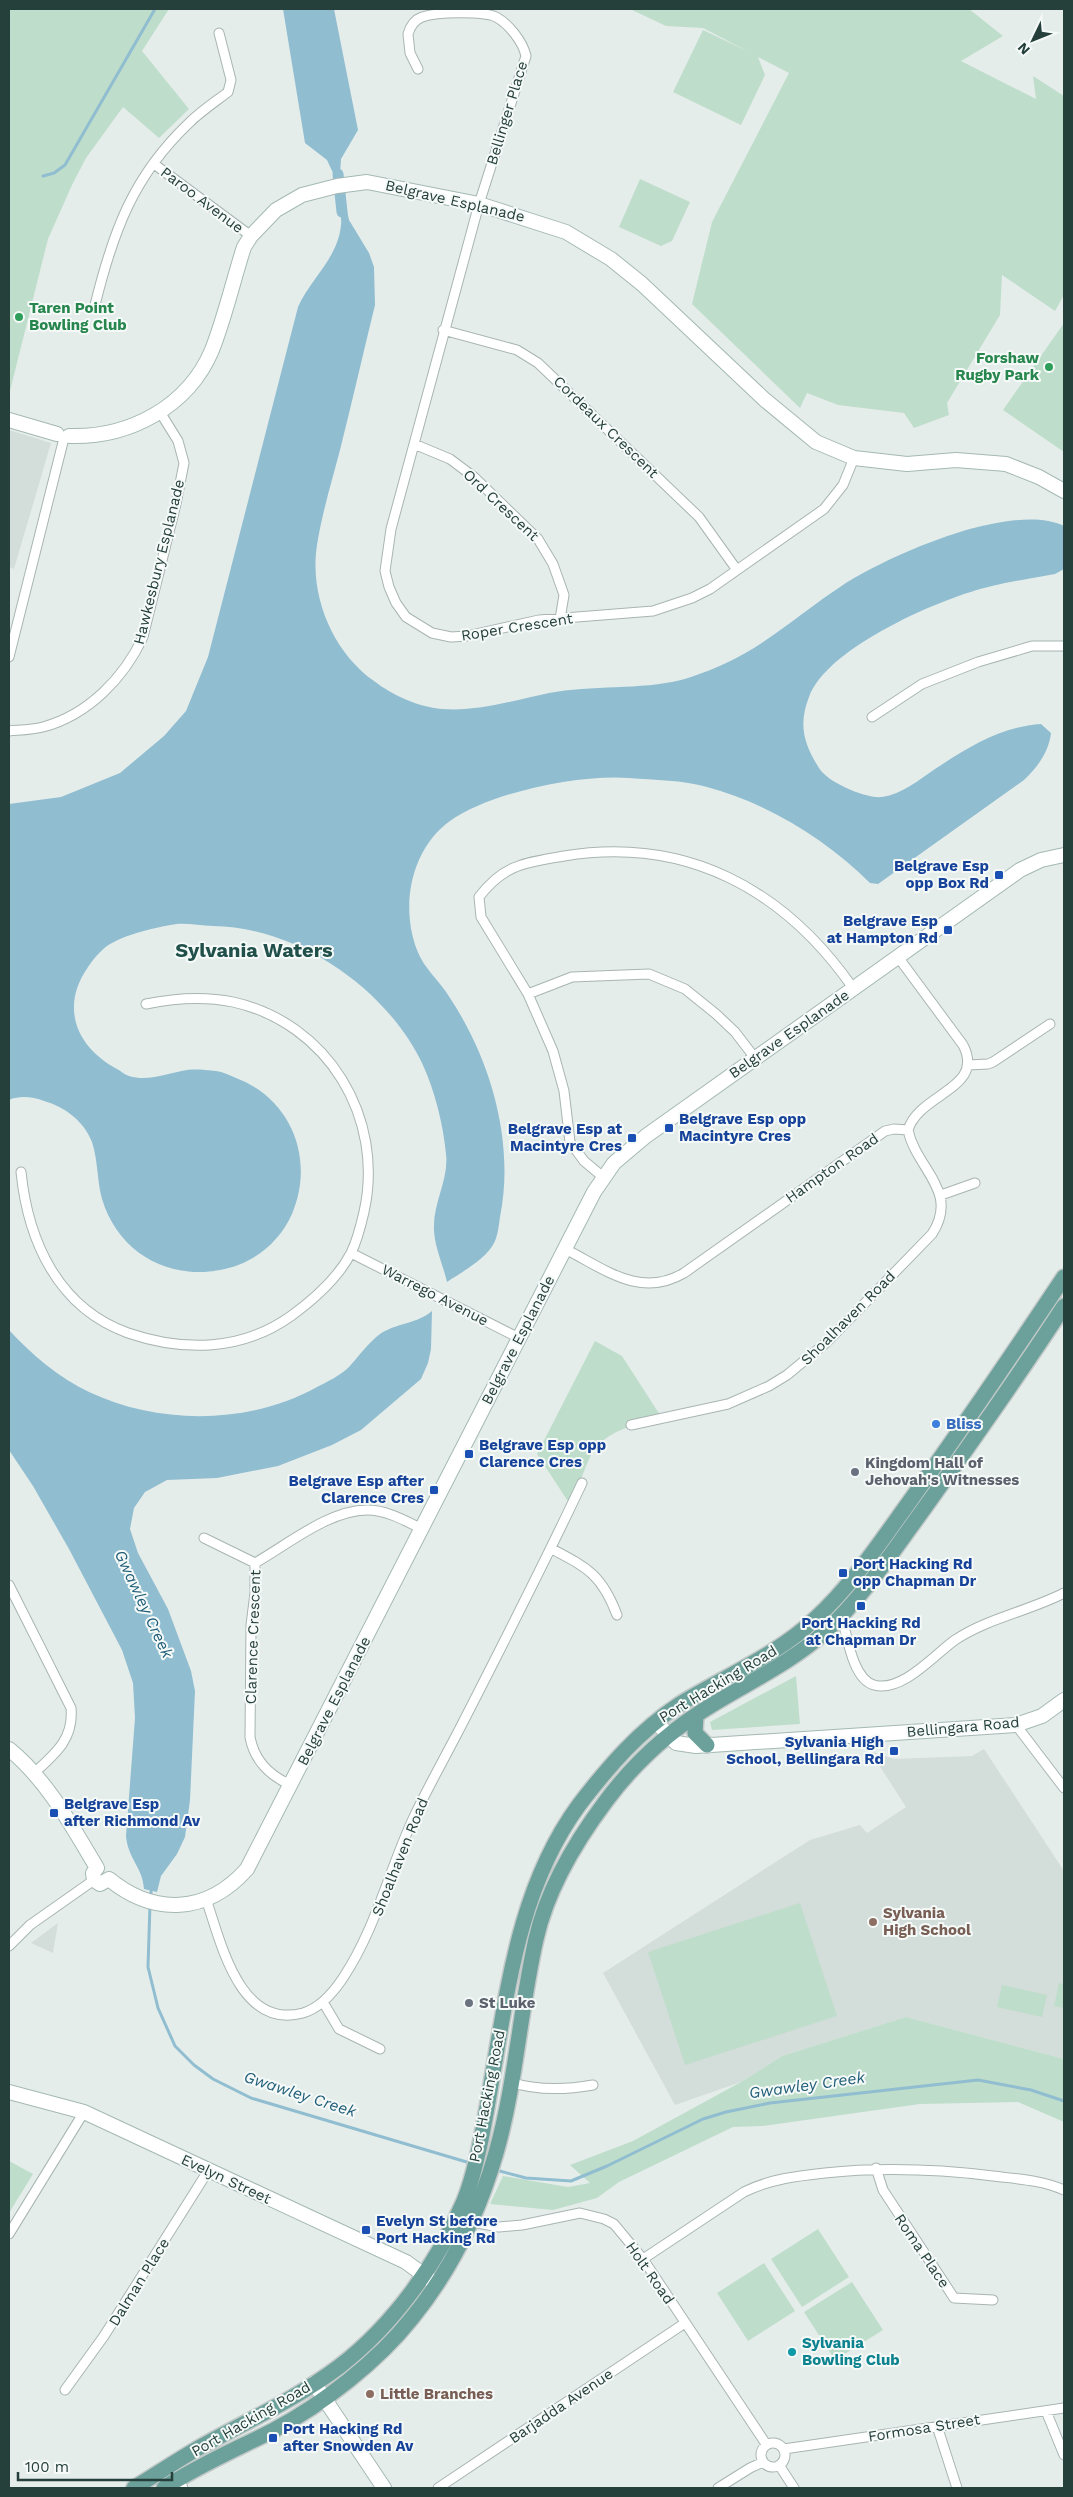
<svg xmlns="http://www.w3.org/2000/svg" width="1073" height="2497" viewBox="0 0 1073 2497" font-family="'Work Sans',sans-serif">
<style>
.built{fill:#d3ddda}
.green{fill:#bfddcb}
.water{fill:#90bdd0}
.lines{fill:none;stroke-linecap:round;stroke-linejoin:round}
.stream{stroke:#90bdd0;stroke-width:3}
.canal{stroke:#90bdd0;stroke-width:11}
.street-casing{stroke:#a8b5b3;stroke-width:11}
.secondary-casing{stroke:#a4b9b4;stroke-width:16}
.primary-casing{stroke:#c2c9c8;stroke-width:18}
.street{stroke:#fff;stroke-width:9}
.secondary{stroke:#fff;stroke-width:14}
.primary{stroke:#6ba19a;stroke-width:15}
.leisure-dot{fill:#2e9e5b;stroke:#f5faf8;stroke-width:2}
.transit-dot{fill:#1a4fb4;stroke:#f5faf8;stroke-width:2}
.shop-dot{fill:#3f7fe0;stroke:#f5faf8;stroke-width:2}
.worship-dot{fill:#6b7280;stroke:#f5faf8;stroke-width:2}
.education-dot{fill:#8d6e63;stroke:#f5faf8;stroke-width:2}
.culture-dot{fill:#0f9aa8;stroke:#f5faf8;stroke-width:2}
.labels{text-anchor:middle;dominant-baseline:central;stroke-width:4;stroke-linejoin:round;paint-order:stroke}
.street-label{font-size:15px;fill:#253f3b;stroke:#f5faf8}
.leisure-label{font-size:15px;font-weight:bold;fill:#27864d;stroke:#f5faf8;text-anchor:start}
.transit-label{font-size:15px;font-weight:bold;fill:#164399;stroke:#f5faf8;text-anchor:start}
.shop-label{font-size:15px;font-weight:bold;fill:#366cbe;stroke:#f5faf8;text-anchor:start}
.worship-label{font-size:15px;font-weight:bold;fill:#5b616d;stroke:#f5faf8;text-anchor:start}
.education-label{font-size:15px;font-weight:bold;fill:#785e54;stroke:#f5faf8;text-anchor:start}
.culture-label{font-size:15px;font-weight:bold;fill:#0d838f;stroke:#f5faf8;text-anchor:start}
.water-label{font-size:16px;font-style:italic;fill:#215e79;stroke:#f5faf8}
.district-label{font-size:20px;font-weight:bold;fill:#21504b;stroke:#f5faf8}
</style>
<rect width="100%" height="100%" fill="#e5edeb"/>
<path class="built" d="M9,430L51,443L14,569L9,567Z
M984,1749L1064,1871V2059L906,2017L782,2056L741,2082L675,2105L603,1973L810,1840L860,1825L867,1833L906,1807L870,1751L894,1759L972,1756Z
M58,1923L53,1953L31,1943Z"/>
<path class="green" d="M9,9H169L142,51L189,109L159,138L123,107L86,158L72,185L48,239L9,395Z
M630,9H969L1003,36L961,61L1036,99L1033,76L1064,96V295L1055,311L1002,275L1000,315L947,403L949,415L914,428L904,413L838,405L807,393L800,408L692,304L712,222L789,73L758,57L765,75L741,125L673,92L703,30L747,51L703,28L666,26Z
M640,179L690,202L672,241L661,246L619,227Z
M1064,323V452L1003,410Z
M595,1341L622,1356L662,1418C638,1423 604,1431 591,1455C583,1471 578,1490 571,1506L537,1454Z
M796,1676L800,1724L712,1730L710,1722Z
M800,1903L837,2016L685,2065L648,1952Z
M1059,1983L1064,1984V2008L1054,2006Z
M1002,1985L1047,1995L1042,2017L997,2007Z
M906,2017L1064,2059V2122L1018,2102L920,2104L763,2126L733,2127L619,2182L597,2198L553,2210L490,2204L503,2176L568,2187L590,2183L570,2165L633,2141L741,2082L782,2056Z
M9,2161L33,2174L9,2213Z
M818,2229L849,2277L802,2307L771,2259Z
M764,2263L795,2311L748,2341L717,2293Z
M852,2282L883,2330L835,2360L804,2312Z"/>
<path class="water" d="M283,9H334L358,130L341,159L340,174L334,175L327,160L305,143Z
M344,196L349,220L369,253L374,267L375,305C363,354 352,402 340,450C332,481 322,513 317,545C309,596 333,652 374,681C392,695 418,707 442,709C477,712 515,700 549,693C591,685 641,690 681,680C695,676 711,670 724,664C768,644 803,611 843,585C890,555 1011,501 1064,526V569L1055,574C1034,578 1013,581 992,586C943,597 827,647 809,697C798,725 804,744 819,768C827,782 866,799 882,797C902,794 919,780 935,769C969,747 1000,727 1041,724L1051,733C1049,751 1038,767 1024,780L878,884L870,883C826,839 767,803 707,787C683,780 654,780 629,778C580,774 491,792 450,821C411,849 400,906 417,950C424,969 440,981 450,998C491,1060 515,1143 500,1217C499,1224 498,1234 495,1241C487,1259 463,1271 447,1282C443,1264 433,1244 434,1225C434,1202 449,1178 446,1154C443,1124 435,1091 422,1063C386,988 297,927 213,926C201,926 188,923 177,924C161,926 128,934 114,942C103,947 95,957 88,967C60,1007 76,1047 117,1069C121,1071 125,1075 129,1076C149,1082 168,1073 187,1070C196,1069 206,1070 216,1071C223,1072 229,1075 236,1078C292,1099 315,1160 292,1214C279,1243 252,1265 220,1270C167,1280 118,1252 102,1199C97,1181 98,1160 92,1142C84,1121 65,1107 44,1101C33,1097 20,1095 9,1100V804L61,797L120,773L164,736L186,711L208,657L298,307C311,278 338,258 341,225C342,216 339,206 338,197Z
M432,1311L431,1349L428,1363L421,1379L361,1430L332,1445L278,1466L217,1478L167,1480L145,1492L134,1508L130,1529L138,1553L168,1609L191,1671L195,1691L190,1800L185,1837L177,1854L161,1876L157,1892L144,1889C143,1868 128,1859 126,1836L135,1718L133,1683L122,1650L69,1549L33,1486L9,1450V1330C31,1354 59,1378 89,1392C159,1425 249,1425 317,1387C327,1382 341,1375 349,1367C359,1356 368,1343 380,1334C396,1323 417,1324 432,1311Z"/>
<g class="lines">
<path class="stream" d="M43,176L54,173L65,165L155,9
M151,1898V1891
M150,1904L148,1967L158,2008L175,2046L194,2065L213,2079L251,2098L470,2163
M496,2170L526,2178L571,2181L607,2166L703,2119L726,2112L770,2103L978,2080L1031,2090L1064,2101"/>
<path class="canal" d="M338,174L342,212"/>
<g class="street-casing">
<path id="street" d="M418,69L410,53L408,34C410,27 414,20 422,17C437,12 482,11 496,17C509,24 523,42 526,56L479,204L391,529L385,571L389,587L396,603L406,617L432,633L451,637L467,636L539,620L653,611L692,598L710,589L824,509L843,485L854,458
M154,164L251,236
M95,305C113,232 133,176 189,123C201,111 215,102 228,92L231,80L219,33
M443,330L517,350L538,363L699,517L737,570
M414,444L450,459L474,477L538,539L553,564L564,595L560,619
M9,657L63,442
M872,717L922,684L978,662L1032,646H1064
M9,731C20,730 32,730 43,727C88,715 124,678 143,637L176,504L184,463L178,441L160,412
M528,994L572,977L649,974L685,989L716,1014L735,1032L755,1058
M968,1065L988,1064L993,1062L1050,1024
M21,1172C28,1241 58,1308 128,1333C184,1352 242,1351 291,1316C313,1300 338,1278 351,1253C357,1241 361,1225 364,1212C385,1118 328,1023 233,1002C204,996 175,998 146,1004
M603,1177L584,1161L570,1142L564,1091L553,1051L528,994L481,917L479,897C504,864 525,863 564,856C686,836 784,889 853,988
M941,1195L975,1183
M565,1249C605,1269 640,1299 684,1273L885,1131L894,1129L908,1130C919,1093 986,1089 963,1045L898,957
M351,1253L519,1338
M631,1425L728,1404L769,1386L787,1375L827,1342L932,1234C960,1191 916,1169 908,1130
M204,1538L255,1563
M552,1549C588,1568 602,1575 617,1615
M9,1585L71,1708C74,1739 55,1754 34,1773
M841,1614C847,1634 852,1679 874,1685C902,1693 935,1654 955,1640C988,1618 1029,1611 1064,1593
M1016,1725L1064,1788
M291,1785C270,1776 254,1760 250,1737L251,1625L255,1593V1563C287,1545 329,1510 367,1510C386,1510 404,1520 422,1529
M206,1899C221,1942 239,2030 303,2013C320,2008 333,1993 343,1978C376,1928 388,1873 413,1819C427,1789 444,1759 459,1730C501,1648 543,1566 582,1483
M9,1946L30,1925L94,1880
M323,2002L339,2029L380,2049
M510,2082C538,2091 565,2090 593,2085
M876,2168L883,2190L954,2298L993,2300
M472,2222L499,2227L522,2225L580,2213L604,2219L614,2224L643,2259L766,2444
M9,2234L84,2112
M643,2259L744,2192C770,2179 797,2176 825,2173C882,2167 936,2169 993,2176C1018,2179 1041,2180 1064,2190
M65,2390L104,2336L208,2171
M1046,2411L1064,2455
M937,2426L957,2488
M761 2455a12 12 0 1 1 24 0a12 12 0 1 1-24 0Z
M784,2449L1064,2408
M779,2465L794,2488
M178,2479L183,2488
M438,2488L685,2323
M718,2488L750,2468L763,2462"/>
</g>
<g class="secondary-casing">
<path id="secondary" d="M9,420L57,434
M69,436C129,438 188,407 212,350C225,317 233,281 244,247L251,236L276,210L302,195L337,186L367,182L479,204L566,232L611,259L642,284L765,400L816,442L854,458L907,464L956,460L1006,464L1039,477L1064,491
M656,1722L676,1743L696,1746L1016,1725L1042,1716L1064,1700
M9,1749C47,1780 72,1826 97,1868
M97,1868L93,1873L94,1880L100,1884L109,1879
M109,1879C154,1916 207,1914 247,1869L594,1192L614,1163L646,1136L1020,870L1041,860L1064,855
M9,2092L84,2112L406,2262L436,2284
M314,2383L384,2488"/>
</g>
<g class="primary-casing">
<path id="primary" d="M696,1715L695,1733L707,1745
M134,2488C157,2474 179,2459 202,2446C249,2420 298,2398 340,2366C393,2325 438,2263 464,2201C479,2164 488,2101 495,2061C510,1972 524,1880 579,1805C608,1767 639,1731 680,1704C725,1676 776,1656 815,1619C852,1585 881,1541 910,1501C963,1427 1014,1352 1064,1277
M164,2488C199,2465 237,2449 274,2430C323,2404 378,2361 412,2318C451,2270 479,2212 496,2153C516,2083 520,2009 536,1939C547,1890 576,1841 606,1801C635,1762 673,1728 715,1703C753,1680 793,1661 826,1631C863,1597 893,1551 923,1510C971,1443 1019,1375 1064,1306"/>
</g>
<use href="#street" class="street"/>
<use href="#secondary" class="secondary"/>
<use href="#primary" class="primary"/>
</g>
<g class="leisure-dot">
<circle cx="19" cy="317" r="5"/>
<circle cx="1049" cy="367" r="5"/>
</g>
<g class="transit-dot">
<rect x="994" y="870" width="10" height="10" rx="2.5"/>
<rect x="943" y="925" width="10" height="10" rx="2.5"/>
<rect x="664" y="1123" width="10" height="10" rx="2.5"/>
<rect x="627" y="1133" width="10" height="10" rx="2.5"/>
<rect x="464" y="1449" width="10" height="10" rx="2.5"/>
<rect x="429" y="1485" width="10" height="10" rx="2.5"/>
<rect x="838" y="1568" width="10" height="10" rx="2.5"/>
<rect x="856" y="1601" width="10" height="10" rx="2.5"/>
<rect x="889" y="1746" width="10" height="10" rx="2.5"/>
<rect x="49" y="1808" width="10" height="10" rx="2.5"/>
<rect x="361" y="2225" width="10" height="10" rx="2.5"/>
<rect x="268" y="2433" width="10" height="10" rx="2.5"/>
</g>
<circle class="shop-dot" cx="936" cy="1424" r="5"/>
<g class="worship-dot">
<circle cx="855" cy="1472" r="5"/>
<circle cx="469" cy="2003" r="5"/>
</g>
<g class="education-dot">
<circle cx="873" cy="1922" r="5"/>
<circle cx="370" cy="2394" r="5"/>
</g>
<circle class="culture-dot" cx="792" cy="2352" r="5"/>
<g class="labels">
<g class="street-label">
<text transform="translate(507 113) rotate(-73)">Bellinger Place</text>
<text transform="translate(202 200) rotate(37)">Paroo Avenue</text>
<text transform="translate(455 201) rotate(13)">Belgrave Esplanade</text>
<text transform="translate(606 427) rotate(44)">Cordeaux Crescent</text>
<text transform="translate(501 505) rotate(43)">Ord Crescent</text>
<text transform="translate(159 562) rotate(-76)">Hawkesbury Esplanade</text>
<text transform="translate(517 627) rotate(-9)">Roper Crescent</text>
<text transform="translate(789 1034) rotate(-35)">Belgrave Esplanade</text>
<text transform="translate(832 1168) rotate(-35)">Hampton Road</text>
<text transform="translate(435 1295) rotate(27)">Warrego Avenue</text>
<text transform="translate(848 1318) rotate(-45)">Shoalhaven Road</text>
<text transform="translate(518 1340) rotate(-63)">Belgrave Esplanade</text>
<text transform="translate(253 1637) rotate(-88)">Clarence Crescent</text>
<text transform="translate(718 1684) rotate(-31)">Port Hacking Road</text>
<text transform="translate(334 1701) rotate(-63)">Belgrave Esplanade</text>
<text transform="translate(963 1727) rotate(-5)">Bellingara Road</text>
<text transform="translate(400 1857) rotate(-68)">Shoalhaven Road</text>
<text transform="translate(487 2096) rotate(-79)">Port Hacking Road</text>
<text transform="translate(226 2179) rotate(25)">Evelyn Street</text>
<text transform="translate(922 2251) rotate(56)">Roma Place</text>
<text transform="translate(650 2273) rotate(55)">Holt Road</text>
<text transform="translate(139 2282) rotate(-58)">Dalman Place</text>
<text transform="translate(561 2406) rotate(-34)">Barjadda Avenue</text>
<text transform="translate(251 2419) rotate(-30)">Port Hacking Road</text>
<text transform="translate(924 2428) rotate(-9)">Formosa Street</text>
</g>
<g class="leisure-label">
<text x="29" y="308">Taren Point<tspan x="29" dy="17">Bowling Club</tspan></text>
<text x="1039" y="358" text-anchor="end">Forshaw<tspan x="1039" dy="17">Rugby Park</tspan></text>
</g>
<g class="transit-label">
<text x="989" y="866" text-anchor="end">Belgrave Esp<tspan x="989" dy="17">opp Box Rd</tspan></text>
<text x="938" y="921" text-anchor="end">Belgrave Esp<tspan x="938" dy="17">at Hampton Rd</tspan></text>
<text x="679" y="1119">Belgrave Esp opp<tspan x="679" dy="17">Macintyre Cres</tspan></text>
<text x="622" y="1129" text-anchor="end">Belgrave Esp at<tspan x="622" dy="17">Macintyre Cres</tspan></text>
<text x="479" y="1445">Belgrave Esp opp<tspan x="479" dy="17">Clarence Cres</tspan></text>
<text x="424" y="1481" text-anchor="end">Belgrave Esp after<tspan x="424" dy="17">Clarence Cres</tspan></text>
<text x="853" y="1564">Port Hacking Rd<tspan x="853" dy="17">opp Chapman Dr</tspan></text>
<text x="861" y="1623" text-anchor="middle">Port Hacking Rd<tspan x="861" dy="17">at Chapman Dr</tspan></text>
<text x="884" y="1742" text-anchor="end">Sylvania High<tspan x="884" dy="17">School, Bellingara Rd</tspan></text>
<text x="64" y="1804">Belgrave Esp<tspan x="64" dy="17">after Richmond Av</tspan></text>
<text x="376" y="2221">Evelyn St before<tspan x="376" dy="17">Port Hacking Rd</tspan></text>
<text x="283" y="2429">Port Hacking Rd<tspan x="283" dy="17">after Snowden Av</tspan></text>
</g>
<g class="shop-label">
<text x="946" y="1424">Bliss</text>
</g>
<g class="worship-label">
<text x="865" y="1463">Kingdom Hall of<tspan x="865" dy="17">Jehovah's Witnesses</tspan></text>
<text x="479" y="2003">St Luke</text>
</g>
<g class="education-label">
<text x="883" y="1913">Sylvania<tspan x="883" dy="17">High School</tspan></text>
<text x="380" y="2394">Little Branches</text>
</g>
<g class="culture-label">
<text x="802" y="2343">Sylvania<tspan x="802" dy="17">Bowling Club</tspan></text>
</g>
<g class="water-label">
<text transform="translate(144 1604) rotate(65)">Gwawley Creek</text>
<text transform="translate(807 2085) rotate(-8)">Gwawley Creek</text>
<text transform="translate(300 2094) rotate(18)">Gwawley Creek</text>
</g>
<g class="district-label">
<text x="254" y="950">Sylvania Waters</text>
</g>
</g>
<rect width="1073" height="2497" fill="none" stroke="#253f3b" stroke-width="20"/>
<g transform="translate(1033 40) rotate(227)" stroke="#f5faf8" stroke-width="4" paint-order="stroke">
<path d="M0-4L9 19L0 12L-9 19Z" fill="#253f3b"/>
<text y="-8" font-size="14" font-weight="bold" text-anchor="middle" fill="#253f3b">N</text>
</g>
<path d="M18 2472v8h154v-8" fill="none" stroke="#253f3b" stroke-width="2.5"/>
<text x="25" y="2472" font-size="15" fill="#253f3b" stroke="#f5faf8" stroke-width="4" paint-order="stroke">100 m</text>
</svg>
